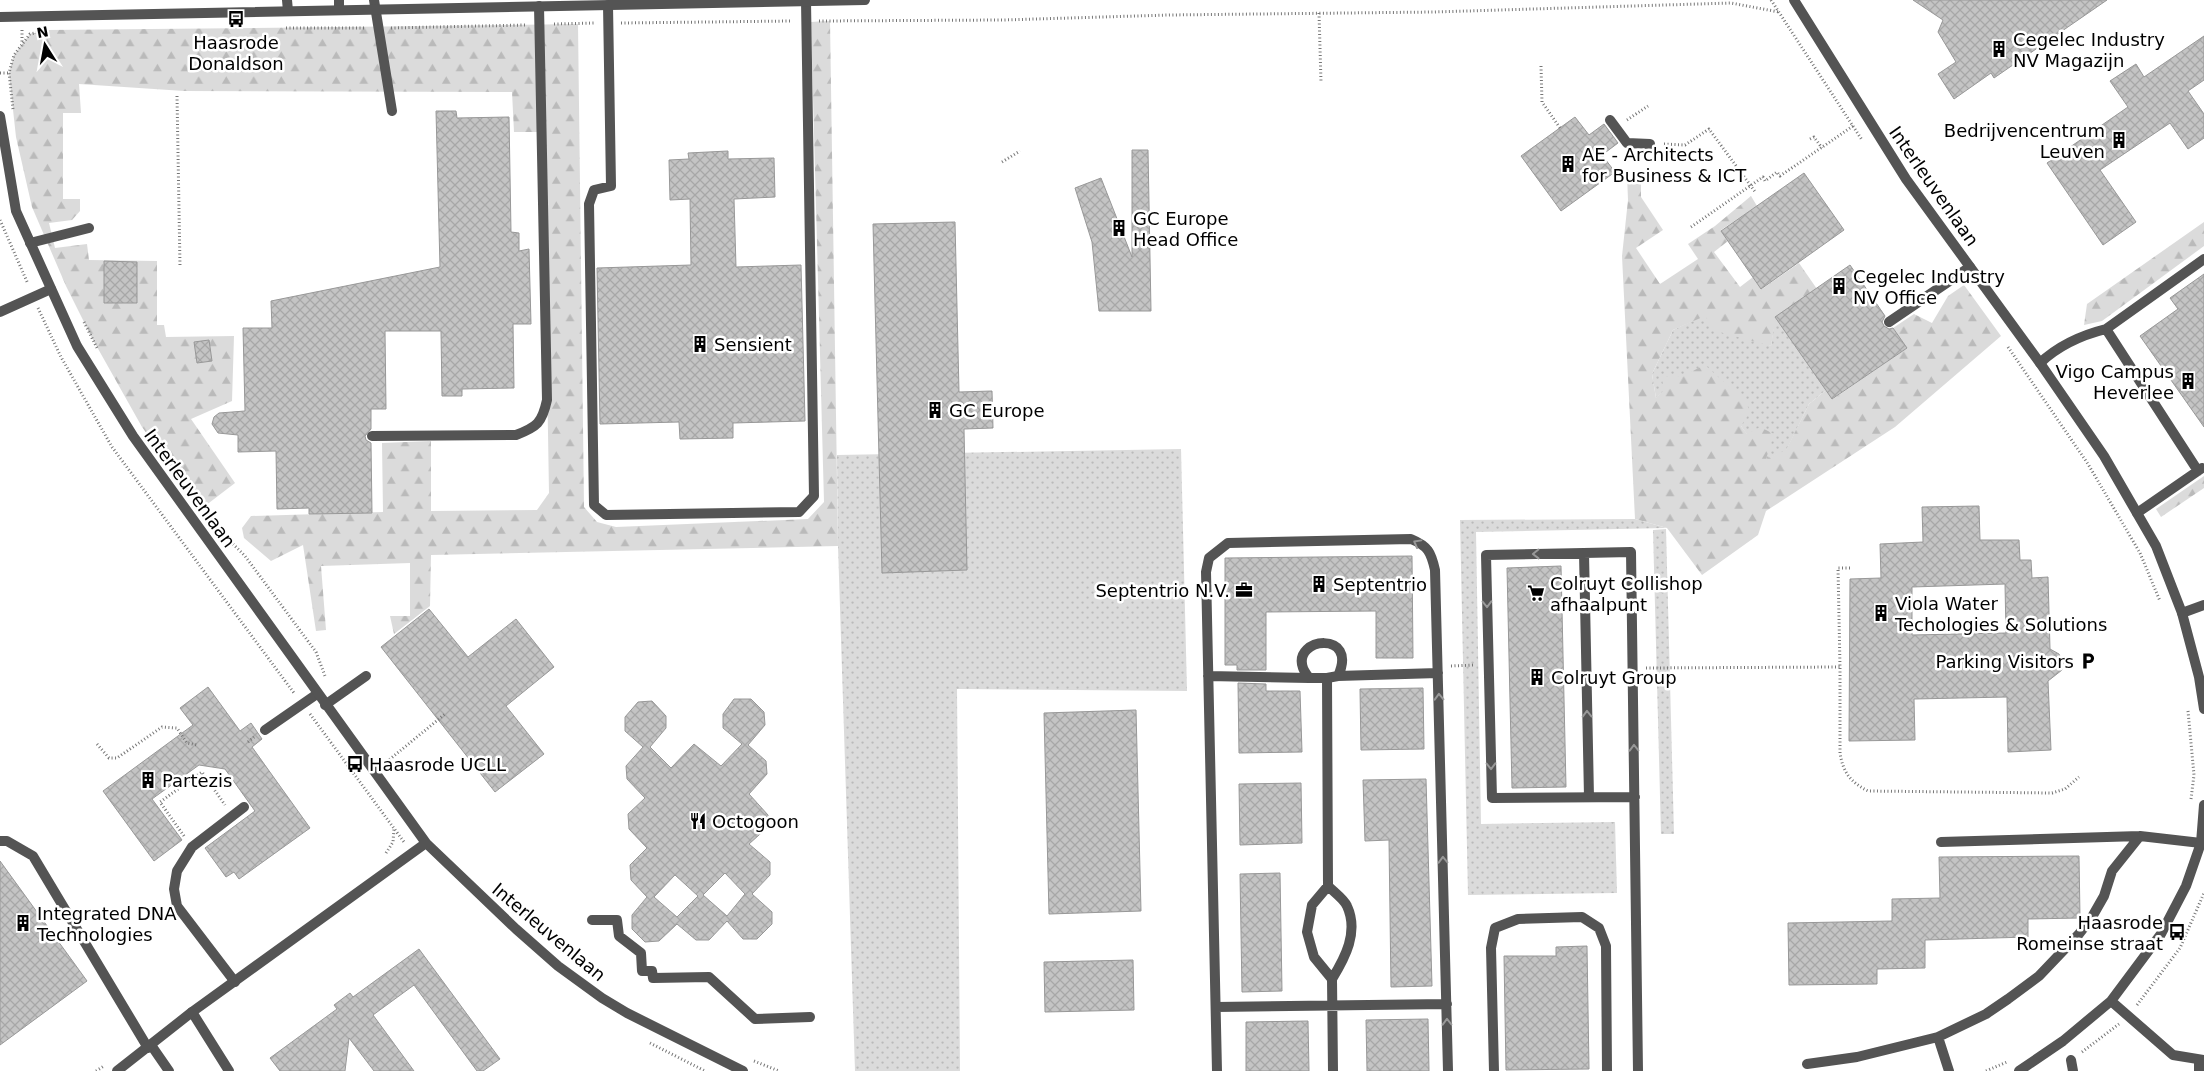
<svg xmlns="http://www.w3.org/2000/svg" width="2204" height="1071" viewBox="0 0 2204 1071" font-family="'DejaVu Sans',sans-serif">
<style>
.grass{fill:url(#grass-dots)}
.forest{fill:url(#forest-firs)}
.building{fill:url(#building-cross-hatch);stroke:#989898;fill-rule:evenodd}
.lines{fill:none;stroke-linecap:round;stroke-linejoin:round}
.path{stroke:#767676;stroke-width:3;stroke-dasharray:1 2.5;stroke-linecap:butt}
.lane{stroke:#545454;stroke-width:10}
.street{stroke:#545454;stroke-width:10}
.oneway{stroke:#989898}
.labels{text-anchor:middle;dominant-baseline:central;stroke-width:5;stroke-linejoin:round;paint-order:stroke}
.poi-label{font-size:18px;fill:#000;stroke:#fff;text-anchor:start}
.street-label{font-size:18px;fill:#000;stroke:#fff}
</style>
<defs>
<pattern id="grass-dots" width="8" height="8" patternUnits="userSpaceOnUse" patternTransform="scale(1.25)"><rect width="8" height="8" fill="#dbdbdb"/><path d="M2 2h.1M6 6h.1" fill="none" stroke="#bababa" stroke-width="1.8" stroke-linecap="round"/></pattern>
<pattern id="forest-firs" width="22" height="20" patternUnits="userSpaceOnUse" patternTransform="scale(1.25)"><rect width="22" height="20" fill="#dbdbdb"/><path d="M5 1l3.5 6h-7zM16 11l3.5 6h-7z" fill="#bababa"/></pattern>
<pattern id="building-cross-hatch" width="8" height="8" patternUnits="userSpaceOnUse" patternTransform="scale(1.25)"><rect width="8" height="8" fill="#c4c4c4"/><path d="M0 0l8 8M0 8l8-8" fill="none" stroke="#a7a7a7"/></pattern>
</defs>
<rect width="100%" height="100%" fill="#fff"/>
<path class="grass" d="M1705,315L1771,346L1775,317L1826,390L1809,404L1786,451L1765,460L1741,426L1665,390L1656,398L1652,374L1673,330Z
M1181,449L1187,691L957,689L960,1071H855L838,546L837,455Z
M1635,519L1667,528L1476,532L1481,824L1615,822L1617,893L1468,895L1460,520Z
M1666,529L1674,834H1661L1653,530Z"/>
<path class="forest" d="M830,21L838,546L431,555L430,606L394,634L390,616H410V563L321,566L326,630L316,631L303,545L271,561L244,538L242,528L251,516L383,512L382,443L431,441V511L537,510L549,493L543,132H514L512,92L184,91L79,84L81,113H63V199H80V211L72,220L49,223L55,248L87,244L89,260L157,261V325H164L166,337L234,336L232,401L191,419L235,483L201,509L142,427L92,338L66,286L32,207L16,137L9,73L14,55L30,34L47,30C224,28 401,27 578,24L584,507L597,522L616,527L808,519L824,502L811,22Z
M1641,174V197L1663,230L1636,248L1660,284L1698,259L1688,244L1715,226L1751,196L1757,206L1721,230L1728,241L1714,252L1740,287L1753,277L1762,289L1799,263L1817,289L1776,317L1771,346L1716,331L1705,316L1673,330L1652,374L1656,398L1664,390L1662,379L1672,374L1680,377L1705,365L1746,402L1750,412L1741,426L1747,434L1760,427L1774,434L1766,459L1786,450L1809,404L1826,390L1833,399L1907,348L1893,328L1914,314L1932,323L1948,296L1964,285L2001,336L1895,427L1766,511L1758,535L1702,575L1667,528L1635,519L1622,256L1628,200L1627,175Z
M2204,222V246L2102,321L2084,325L2087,304Z
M2204,476V488L2161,517L2156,509Z"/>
<path class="building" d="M1913,0H2107L1994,78L1991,73L1954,99L1938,74L1956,62L1938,32L1943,20Z
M2204,36V80L2188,91L2204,114V138L2188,149L2170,123L2100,170L2136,222L2103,245L2047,163L2128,107L2110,81L2136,64L2144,77Z
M436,111H456L457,118L509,117L511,232L519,233V251L529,249L531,324H513L514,388L462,389V396H442L441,331H385L386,409H371V429L365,436L366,440L371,443L372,513L309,514V508L277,509L276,451L238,452V435L218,433L212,424L214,417L219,413L245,411L243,328H272L271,301L440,267Z
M1575,117L1589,135L1604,124L1618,143L1602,155L1615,172L1561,211L1521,156Z
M1132,150H1148L1151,311H1099L1092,242L1075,188L1101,178L1132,257Z
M728,151V159L774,158L775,197L734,199L736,267L801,265L805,421L733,423V438L680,439L679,422L600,424L597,268L691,265L690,199L670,200L669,160L689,159L688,153Z
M1804,173L1844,230L1761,289L1721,231Z
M955,222L959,392L992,391L993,428L964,429L967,570L882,573L873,224Z
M104,261L137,262V303H104Z
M1850,265L1885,316L1882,322L1884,326L1889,329L1893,328L1907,348L1832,399L1775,317Z
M2204,274V427L2140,336L2178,309L2170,298Z
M209,340L212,361L197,363L194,342Z
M1979,506L1980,540H2019L2020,560H2031L2032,578L2048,577L2050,649L2059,654L2063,663L2062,670L2048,681L2051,750L2008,752L2007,697L1914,699L1915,740L1849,741L1850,579L1881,578L1880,544L1923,542L1922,507ZM2005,584L2006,633L1912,635V587Z
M1412,556L1413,658H1376V611L1266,612V670H1237V665H1225V558Z
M1561,566L1566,787L1512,788L1507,568Z
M429,609L468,657L516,619L554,667L506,706L544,754L495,792L381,647Z
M1238,683L1266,684V691H1300L1302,752L1239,753Z
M208,687L240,731L251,723L262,739L252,747L310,828L239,879L234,872L226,877L205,848L255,811L225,769L199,765L152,799L182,840L154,861L103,791L193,725L180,708Z
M1423,688L1424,749L1361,750L1360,689Z
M734,699H751L764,712L765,725L748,745L766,761L767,774L749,794L768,815L769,826L749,844L770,862V875L752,894L772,912V924L757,939H743L727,921L709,940H696L677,924L659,941L645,942L632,929V915L647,897L631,880L630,865L647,848L629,829L628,814L645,798L627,779L626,766L643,747L625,731V717L638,702L652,701L666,716V728L650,747L671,768L694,744L721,766L742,744L723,728V714ZM725,873L745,894L727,916L703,895ZM675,875L698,896L677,917L654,897Z
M1136,710L1141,911L1049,914L1044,713Z
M1426,779L1432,986L1391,987L1389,840L1365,841L1363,780Z
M1301,783L1302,843L1240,845L1239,784Z
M2079,856L2080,918L2028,919V937L1925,940V968L1877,969V984L1789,985L1788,923L1892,921V899L1940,898L1939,857Z
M0,861L87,981L0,1045Z
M1280,873L1282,991L1242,992L1240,874Z
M1587,946L1589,1069L1506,1070L1504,956H1556V947Z
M419,949L500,1059L483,1071H477L414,985L373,1015L414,1071H374L349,1038L345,1071H280L270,1058L337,1009L334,1005L350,993L353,997Z
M1133,960L1134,1010L1045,1012L1044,962Z
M1428,1019L1429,1071H1367L1366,1020Z
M1308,1021L1309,1071H1246V1022Z"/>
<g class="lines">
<path class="path" d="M1771,0L1862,140
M1319,13L1321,82
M819,21L1003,20L1169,15L1434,12L1731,3L1779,12
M621,23L792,21
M554,24L595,23
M286,28H365
M391,28L525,25
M22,30V44
M1541,66L1542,102L1560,128
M0,73H9
M177,96L180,266
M13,109L9,73L14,55L30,34L40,32
M1627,120L1648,106
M1810,139L1814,137L1822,148
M1664,144L1685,145L1709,129L1756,193
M1002,162L1020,151
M0,220L28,284
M1691,227L1763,177L1765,181L1777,172L1780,176L1853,126
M38,308L61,357L112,447L294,693
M84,322L98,350
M2008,347L2088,464L2140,553L2160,601
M223,534L245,556L316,652L325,676
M1850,568H1838L1840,667V753C1843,772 1850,782 1868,791L2052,793L2065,789L2079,777
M1451,666L1475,665
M1646,668L1840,667
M2188,711L2194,775L2191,799
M310,714L404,842
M248,742L254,737
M97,744L109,758H117L162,727L177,728L187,743L197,745
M384,764L445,714
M184,836L160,802L202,772L225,805
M386,853L393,842L394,829
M515,905L545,933
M2137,1005L2180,948L2204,893
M650,1043L705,1071
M2082,1052L2119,1024
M754,1061L779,1071
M96,1071L104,1066
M1986,1071L2007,1062"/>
<path class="lane" d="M287,0L288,11
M339,0V10
M374,0L392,111
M608,5L611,186L594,190L589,204L594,505L606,515L799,512L814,496L806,1
M1610,120L1627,143L1650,144
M30,243L89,228
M0,312L51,289
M1889,322L1970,267
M2106,329L2198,471
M2040,363C2058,346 2082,335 2106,329L2204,259
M372,436L516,435C537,427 542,423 547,400L539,6
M2137,513L2202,468
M1584,553L1589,797
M2182,613L2204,605
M1208,676L1309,678
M1338,676L1438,673
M1327,678H1309C1307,675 1304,671 1303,668C1292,637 1359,630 1338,676L1327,678L1328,886C1334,892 1344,899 1347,906C1359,932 1345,958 1332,979
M325,705L366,676
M265,730L317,694
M1635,797L1492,798L1486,555L1631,552L1638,1071
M0,841H7L33,856L148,1048
M1941,842L2140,836L2201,843
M1328,886L1312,905L1307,932L1314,957L1332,979L1333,1071
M592,920H617L619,936L641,953L642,971H652L653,978L709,977L755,1019L810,1017
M235,982L177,906L174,889L177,871L192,847L244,807
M1216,1007L1447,1004
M192,1012L229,1071
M1938,1037L1949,1071
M151,1045L169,1071
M2071,1060L2073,1071
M1807,1064L1857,1057L1938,1037L1986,1014L2008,999L2039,976L2079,934L2092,917L2104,896L2112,871L2140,836
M1217,1071L1206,572L1209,558L1228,543L1411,539C1428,546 1431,552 1435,570L1448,1071
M1494,1071L1491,948L1495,928L1518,919L1582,917L1599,928L1606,946L1607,1071
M2199,1071V1060"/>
<path class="street" d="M1794,0L1906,179L2040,363L2104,456L2156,546L2182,613L2199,677L2204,709
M0,17L865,0
M0,116L16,211L77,346L133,436L426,843L516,929L558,966L602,998L627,1013L743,1071
M2111,1001L2173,1055L2204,1060
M117,1071L192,1012L426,843
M2019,1071L2063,1041L2111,1001L2161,934L2186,886L2201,843L2204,805"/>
</g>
<defs><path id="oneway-chevron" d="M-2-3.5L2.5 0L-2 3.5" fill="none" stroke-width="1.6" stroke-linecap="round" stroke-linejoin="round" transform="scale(1.25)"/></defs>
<g class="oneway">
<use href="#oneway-chevron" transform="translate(1417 543) rotate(-151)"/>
<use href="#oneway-chevron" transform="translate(1536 554) rotate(179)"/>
<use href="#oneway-chevron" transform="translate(1487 604) rotate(89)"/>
<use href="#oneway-chevron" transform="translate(1439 697) rotate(-92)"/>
<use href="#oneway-chevron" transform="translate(1587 714) rotate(-91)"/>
<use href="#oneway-chevron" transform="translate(1634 748) rotate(-91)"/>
<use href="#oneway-chevron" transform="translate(1491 766) rotate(89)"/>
<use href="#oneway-chevron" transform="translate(1443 860) rotate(-92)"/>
<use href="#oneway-chevron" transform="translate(1447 1022) rotate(-91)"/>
</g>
<defs>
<g id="bus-bare" transform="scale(1.35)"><path d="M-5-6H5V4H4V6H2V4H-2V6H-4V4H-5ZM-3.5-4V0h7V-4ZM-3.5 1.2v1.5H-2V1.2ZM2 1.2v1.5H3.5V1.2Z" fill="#000" stroke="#fff" stroke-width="2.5" paint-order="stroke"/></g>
<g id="building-bare" transform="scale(1.35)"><path d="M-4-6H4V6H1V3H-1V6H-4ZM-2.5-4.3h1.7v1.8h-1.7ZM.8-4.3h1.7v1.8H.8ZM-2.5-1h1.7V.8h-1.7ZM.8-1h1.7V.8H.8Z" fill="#000" stroke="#fff" stroke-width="2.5" paint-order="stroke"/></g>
<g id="office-bare" transform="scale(1.35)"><path d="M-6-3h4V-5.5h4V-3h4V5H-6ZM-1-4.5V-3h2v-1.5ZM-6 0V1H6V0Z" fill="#000" stroke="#fff" stroke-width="2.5" paint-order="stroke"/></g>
<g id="supermarket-bare" transform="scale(1.35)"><path d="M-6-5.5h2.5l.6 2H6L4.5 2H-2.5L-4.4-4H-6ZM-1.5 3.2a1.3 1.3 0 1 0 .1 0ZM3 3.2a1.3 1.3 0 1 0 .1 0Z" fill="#000" stroke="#fff" stroke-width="2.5" paint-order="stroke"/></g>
<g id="parking-bare" transform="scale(1.35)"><path d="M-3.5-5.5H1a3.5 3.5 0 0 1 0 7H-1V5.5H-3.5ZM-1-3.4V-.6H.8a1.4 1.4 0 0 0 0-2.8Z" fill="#000" stroke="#fff" stroke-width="2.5" paint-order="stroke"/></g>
<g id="restaurant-bare" transform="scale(1.35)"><path d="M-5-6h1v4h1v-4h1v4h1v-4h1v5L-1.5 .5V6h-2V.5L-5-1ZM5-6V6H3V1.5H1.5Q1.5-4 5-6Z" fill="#000" stroke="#fff" stroke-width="2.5" paint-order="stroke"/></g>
</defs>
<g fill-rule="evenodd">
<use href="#bus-bare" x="236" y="19"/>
<use href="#building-bare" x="1999" y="49"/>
<use href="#building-bare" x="2119" y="140"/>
<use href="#building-bare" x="1568" y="164"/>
<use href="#building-bare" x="1119" y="228"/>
<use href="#building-bare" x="1839" y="286"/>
<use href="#building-bare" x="700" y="344"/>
<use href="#building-bare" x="2188" y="381"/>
<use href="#building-bare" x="935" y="410"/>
<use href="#building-bare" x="1319" y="584"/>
<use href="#office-bare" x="1244" y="590"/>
<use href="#supermarket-bare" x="1536" y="593"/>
<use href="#building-bare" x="1881" y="613"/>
<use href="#parking-bare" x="2088" y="661"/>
<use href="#building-bare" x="1537" y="677"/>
<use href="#bus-bare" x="355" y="764"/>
<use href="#building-bare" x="148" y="780"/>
<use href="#restaurant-bare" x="698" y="821"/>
<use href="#building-bare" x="23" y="923"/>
<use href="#bus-bare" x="2177" y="932"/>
</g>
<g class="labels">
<g class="poi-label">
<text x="2013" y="39">Cegelec Industry<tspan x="2013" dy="21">NV Magazijn</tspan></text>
<text x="236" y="42" text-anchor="middle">Haasrode<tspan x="236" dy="21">Donaldson</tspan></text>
<text x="2105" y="130" text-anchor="end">Bedrijvencentrum<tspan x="2105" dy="21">Leuven</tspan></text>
<text x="1582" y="154">AE - Architects<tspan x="1582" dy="21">for Business &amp; ICT</tspan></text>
<text x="1133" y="218">GC Europe<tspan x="1133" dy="21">Head Office</tspan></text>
<text x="1853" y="276">Cegelec Industry<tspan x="1853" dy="21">NV Office</tspan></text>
<text x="714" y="344">Sensient</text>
<text x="2174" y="371" text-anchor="end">Vigo Campus<tspan x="2174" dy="21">Heverlee</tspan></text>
<text x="949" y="410">GC Europe</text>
<text x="1550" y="583">Colruyt Collishop<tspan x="1550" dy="21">afhaalpunt</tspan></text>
<text x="1333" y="584">Septentrio</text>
<text x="1230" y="590" text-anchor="end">Septentrio N.V.</text>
<text x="1895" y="603">Viola Water<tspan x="1895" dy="21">Techologies &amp; Solutions</tspan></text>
<text x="2074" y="661" text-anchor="end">Parking Visitors</text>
<text x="1551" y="677">Colruyt Group</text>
<text x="369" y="764">Haasrode UCLL</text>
<text x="162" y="780">Partezis</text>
<text x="712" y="821">Octogoon</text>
<text x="37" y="913">Integrated DNA<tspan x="37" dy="21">Technologies</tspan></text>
<text x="2163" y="922" text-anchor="end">Haasrode<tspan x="2163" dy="21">Romeinse straat</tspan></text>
</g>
<g class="street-label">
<text transform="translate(1934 186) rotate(55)">Interleuvenlaan</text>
<text transform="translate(190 488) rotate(54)">Interleuvenlaan</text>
<text transform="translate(549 932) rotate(40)">Interleuvenlaan</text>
</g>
</g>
<g transform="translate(45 45) rotate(349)" stroke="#ffffff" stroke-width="4" paint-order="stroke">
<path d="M0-4L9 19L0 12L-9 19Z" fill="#000000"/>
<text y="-8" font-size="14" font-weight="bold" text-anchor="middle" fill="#000000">N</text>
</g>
</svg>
